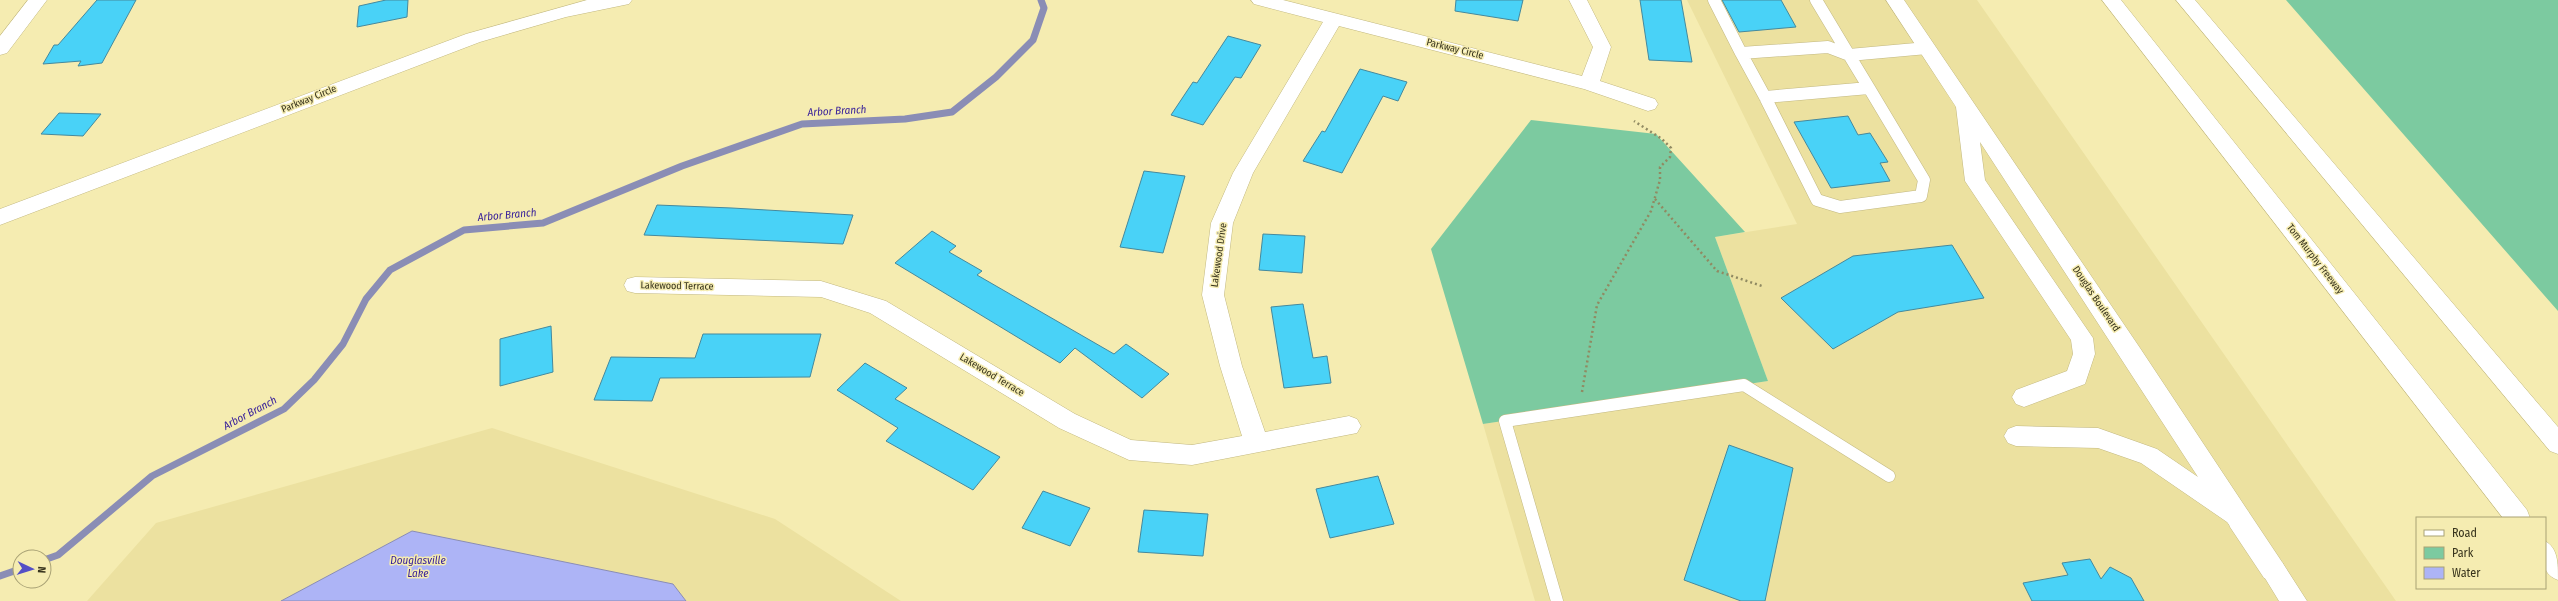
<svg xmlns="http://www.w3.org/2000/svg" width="2558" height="601" viewBox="0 0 2558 601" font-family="'Fira Sans Condensed',sans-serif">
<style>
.built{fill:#ece1a0}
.green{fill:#7ccaa0}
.water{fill:#adb4f6;stroke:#8a8db5}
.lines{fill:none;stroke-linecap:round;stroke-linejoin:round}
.stream{stroke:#8a8db5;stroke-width:7}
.building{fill:#49d2f7;stroke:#45899d}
.service-casing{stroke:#c2b880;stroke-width:13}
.minor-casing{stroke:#c2b880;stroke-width:1}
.tertiary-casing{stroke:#c2b880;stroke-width:1}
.secondary-casing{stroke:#c2b880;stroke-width:1}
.motorway-casing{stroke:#c2b880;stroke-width:1}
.path{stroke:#908a62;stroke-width:2.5;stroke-dasharray:2 3;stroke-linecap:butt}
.service{stroke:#fff;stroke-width:12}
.minor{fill:#fff;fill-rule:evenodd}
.tertiary{fill:#fff;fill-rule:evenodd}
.secondary{fill:#fff;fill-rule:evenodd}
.motorway{fill:#fff;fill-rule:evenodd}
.labels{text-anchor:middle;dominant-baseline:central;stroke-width:3;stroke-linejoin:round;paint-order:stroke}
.street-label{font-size:10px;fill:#37331c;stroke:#f5ecb1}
.water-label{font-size:11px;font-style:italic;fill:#321a99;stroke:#f5ecb1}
</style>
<rect width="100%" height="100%" fill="#f5ecb1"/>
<path class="built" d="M1687,0H1977L2396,601H1535L1483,424L1768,381L1715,237L1797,224Z
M492,428L775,519L901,601H87L156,523Z"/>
<path class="green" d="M2286,0H2558V311Z
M1531,120L1656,134L1745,232L1715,237L1768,381L1483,424L1431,249Z"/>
<path class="water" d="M412,531L673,584L686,601H281Z"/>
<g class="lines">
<path class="stream" d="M44,560L58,555L152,476L284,409L314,380L343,344L366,299L390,270L464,230L543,223L682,166L802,124L905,119L952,112L996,77L1033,40L1044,8L1041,0
M0,576L20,569"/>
</g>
<path class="building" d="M97,0H136L102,63L78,66L81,61L43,64L54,45H58Z
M386,0H408L407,17L357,27L359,6Z
M1456,0H1523L1518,21L1455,11Z
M1640,0H1681L1692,62L1649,60Z
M1722,0H1781L1796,27L1739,32Z
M1228,36L1261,45L1241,78L1235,77L1203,125L1171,115L1193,82L1197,83Z
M1360,69L1407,82L1398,101L1383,96L1342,173L1303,161L1322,131L1325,132Z
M59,113L101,114L83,136L41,134Z
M1848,116L1858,135L1870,133L1888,162L1880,163L1890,181L1831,188L1794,122Z
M1144,171L1185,176L1163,253L1120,247Z
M657,205L732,208L853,215L843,244L644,235Z
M932,231L956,246L949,252L982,271L977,275L1114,354L1126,344L1169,374L1142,398L1075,348L1060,363L895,263Z
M1263,234L1305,236L1302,273L1259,270Z
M1952,245L1984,298L1898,312L1833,349L1781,298L1853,256Z
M1303,304L1313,358L1327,356L1331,383L1284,388L1271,307Z
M551,326L553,372L500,386V339Z
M703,334H821L810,377L660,378L652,401L594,400L611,357L695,358Z
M865,363L907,388L895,399L1000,457L973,490L886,441L898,428L837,390Z
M1729,445L1793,468L1765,601H1741L1684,580Z
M1378,476L1394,524L1330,538L1316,489Z
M1043,491L1090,508L1070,546L1022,528Z
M1144,510L1208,514L1203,556L1138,552Z
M2090,559L2101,579L2110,567L2131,578L2144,601H2032L2023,583L2068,575L2062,563Z"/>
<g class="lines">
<g class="service-casing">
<path id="service" d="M1714,0L1741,53
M1816,0L1849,55L1927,48
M1765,97L1817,200L1840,207L1921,196L1924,180L1869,88
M1765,97L1741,53L1828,47L1849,55L1869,88
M1765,97L1869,88
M1557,601L1505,421L1744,385L1889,476"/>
</g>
<g class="minor-casing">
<path id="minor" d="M28,0H47L7,53L0,55V36Z
M587,0H632L629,4L566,17L480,42L0,225V209L466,34Z
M1251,0H1283L1582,76L1593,47L1569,0H1587L1611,47L1600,81L1655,99L1658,104L1655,109L1648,111L1584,89L1339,26L1253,173L1233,223L1224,295L1242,366L1265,432L1349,416L1357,419L1361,426L1357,433L1192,465L1129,460L1059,428L870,313L821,297L635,293L627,291L624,285L627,279L635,277L821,281L886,301L1075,414L1131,440L1192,445L1242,436L1220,366L1202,295L1211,223L1233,173L1323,22L1254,4Z"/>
</g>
<g class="tertiary-casing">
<path id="tertiary" d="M2239,508L2248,511L2282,562L2286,570L2282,578L2273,581L2264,578L2230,527L2227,519L2230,511Z"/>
</g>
<g class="secondary-casing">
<path id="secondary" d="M1886,0H1904L2140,348L2248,511L2251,519L2248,527C2239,530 2233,530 2227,522L2141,463L2098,448L2016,446L2008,443L2004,436L2008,429L2016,426L2098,428L2157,449L2198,477L1980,142L1985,180L2093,338L2095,354L2085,384L2024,407L2016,404L2012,397L2016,390L2067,371L2073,354L2071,340L1965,181L1956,107Z
M2273,559L2282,562L2307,601H2279L2260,570L2264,562Z"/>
</g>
<g class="motorway-casing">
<path id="motorway" d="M2102,0H2121L2527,510L2530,518H2503Z
M2176,0H2195L2558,427V454L2550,451Z
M2545,541C2558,548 2558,563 2558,580C2539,573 2545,558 2545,541Z"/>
</g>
<path class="path" d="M1655,199L1717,271L1762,286
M1582,392L1597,305L1651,211L1660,180V167L1670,157L1671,148L1662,139L1634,121"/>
<use href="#service" class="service"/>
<use href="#minor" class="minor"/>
<use href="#tertiary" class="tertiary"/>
<use href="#secondary" class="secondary"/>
<use href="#motorway" class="motorway"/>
</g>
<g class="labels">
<g class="street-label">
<text transform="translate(1455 49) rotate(14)">Parkway Circle</text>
<text transform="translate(309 99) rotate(-22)">Parkway Circle</text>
<text transform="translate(1219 255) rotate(-82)">Lakewood Drive</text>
<text transform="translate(2315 259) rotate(52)">Tom Murphy Freeway</text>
<text transform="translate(677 286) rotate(1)">Lakewood Terrace</text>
<text transform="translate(2096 299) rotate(56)">Douglas Boulevard</text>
<text transform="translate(992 375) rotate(31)">Lakewood Terrace</text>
</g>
<g class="water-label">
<text transform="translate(837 111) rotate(-3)">Arbor Branch</text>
<text transform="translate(507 215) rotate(-5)">Arbor Branch</text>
<text transform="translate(250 413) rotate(-28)">Arbor Branch</text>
<text x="418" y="560">Douglasville<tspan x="418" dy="13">Lake</tspan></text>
</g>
</g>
<rect x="2416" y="517" width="130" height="72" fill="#f5ecb1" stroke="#a9a275"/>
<rect x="2424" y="530" width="20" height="6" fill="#ffffff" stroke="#a9a275"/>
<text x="2452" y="537" font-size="12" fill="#37331c">Road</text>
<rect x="2424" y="547" width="20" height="12" fill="#7ccaa0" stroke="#a9a275"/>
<text x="2452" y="557" font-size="12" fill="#37331c">Park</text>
<rect x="2424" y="567" width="20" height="12" fill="#adb4f6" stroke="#a9a275"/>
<text x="2452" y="577" font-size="12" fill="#37331c">Water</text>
<g transform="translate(32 569) rotate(94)"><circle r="19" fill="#f5ecb1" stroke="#a9a275"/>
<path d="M0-3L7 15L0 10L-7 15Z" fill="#544fc6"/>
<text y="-6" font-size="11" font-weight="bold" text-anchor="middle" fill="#37331c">N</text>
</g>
</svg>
